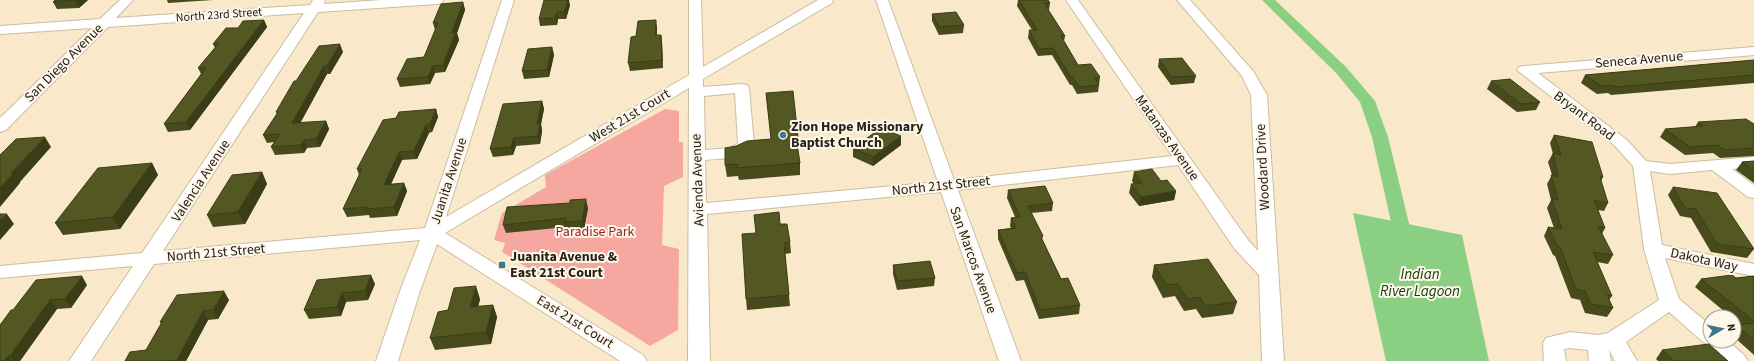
<svg xmlns="http://www.w3.org/2000/svg" width="1754" height="361" viewBox="0 0 1754 361" font-family="'Source Sans 3',sans-serif">
<style>
.green{fill:#f6a79f}
.water{fill:#8bcf83}
.lines{fill:none;stroke-linecap:round;stroke-linejoin:round}
.canal{fill:#8bcf83;fill-rule:evenodd}
.minor-casing{stroke:#ccbd9f;stroke-width:2}
.minor{fill:#fff;fill-rule:evenodd}
.wall{fill:#474b1c}
.shaded-wall{fill:#3a3d17}
.building{fill:#535721;stroke:#3a3d17}
.poi-dot{fill:#3c768f;stroke:#fef7eb;stroke-width:1.5}
.labels{text-anchor:middle;dominant-baseline:central;stroke-width:4;stroke-linejoin:round;paint-order:stroke}
.far-street-label{font-size:12px;fill:#262015;stroke:#fef7eb}
.street-label{font-size:14px;fill:#262015;stroke:#fef7eb}
.poi-label{font-size:14px;font-weight:bold;fill:#262015;stroke:#fef7eb;text-anchor:start}
.park-label{font-size:14px;fill:#951d1e;stroke:#fef7eb}
.water-label{font-size:15px;font-style:italic;fill:#11400d;stroke:#fef7eb}
</style>
<rect width="100%" height="100%" fill="#f9e9ca"/>
<path class="green" d="M665,109L679,111V142H683V177L664,186L662,245L679,249L678,330L650,346L502,252L505,243L494,240L502,213L546,187L545,175Z"/>
<path class="water" d="M1353,213L1462,235L1489,361H1386Z"/>
<g class="lines">
<path class="canal" d="M1262,0H1275L1346,67L1375,101L1388,137L1414,244L1412,248L1405,250L1398,248L1396,244L1372,137L1360,102L1336,73Z"/>
<g class="minor-casing">
<path id="minor" d="M120,0H133L116,18L310,5L313,0H325L324,4L381,0H443L442,3L437,4L318,12L163,251L425,228L502,0H514L446,217L689,75V0H701L703,67L818,0H833L832,3L703,79V87L742,84L747,85L749,88L754,145C744,160 721,158 705,160L706,203L938,182L876,0H888L954,180L1172,156L1066,0H1078L1248,240L1258,251L1251,95L1242,76L1177,0H1190L1253,71L1267,95L1284,361H1262L1259,275L1234,248L1178,165L958,190L1021,361H999L941,192L707,214L710,361H688L689,88L445,233L643,355L647,361H620L437,244L420,291L398,361H376L400,291L420,240L154,264L91,361H69L133,266L0,278V266L142,253L304,13L108,27L6,130L0,132V118L92,28L0,34V26L100,19ZM735,93L738,143L730,148L705,150L704,96Z
M1754,47V55L1538,73L1627,140L1646,161L1670,164L1754,157V167L1732,169L1754,185V198L1748,197L1712,170L1670,174L1650,171L1662,245L1754,264V276L1665,258L1679,299L1710,325V341H1728L1744,355L1748,361H1723L1706,343L1703,342L1669,312L1626,342L1637,361H1615L1609,350L1611,361H1589L1588,350L1570,348L1564,349L1566,361H1544L1543,343L1546,338L1570,332L1598,335L1608,333L1659,300L1644,249L1633,166L1615,146L1517,70L1519,67L1524,66Z"/>
</g>
<use href="#minor" class="minor"/>
</g>
<path class="wall" d="M55,0H88L79,8L57,9L53,2Z
M167,0H213L168,3Z
M1018,0H1048L1050,3L1049,10H1048L1065,36L1064,41L1078,65L1100,77L1098,92L1077,94L1072,85H1070L1052,55L1038,56L1028,38L1029,30H1032L1017,6Z
M463,2L465,10L457,33L459,40L445,72L435,73L430,84L400,87L397,79L424,57L435,30L433,23Z
M570,5L566,19H558L557,25L540,26L539,19Z
M932,14L964,25L963,33L939,35L932,21Z
M264,20L267,27L190,130L168,132L164,124L201,74L198,68L215,48L213,44L238,28Z
M657,27V35H661L662,42L663,68L630,71L628,63L636,36Z
M552,47L554,55L549,77L524,79L522,71Z
M343,52L330,74H327L300,123L326,121L329,129L320,147L307,148L304,153L275,155L271,147L274,142L267,143L263,135L277,114L276,112L296,81Z
M1159,59L1196,76L1194,83L1171,85L1158,67Z
M1754,60V83L1611,95L1608,93L1597,94L1581,83L1585,75Z
M1491,81L1540,102L1536,110L1517,112L1487,89Z
M766,93L798,137L799,148H797L800,163V175L739,180L738,176L727,177L725,165L736,146L771,139Z
M542,101L544,109L541,124L542,131L540,144L516,146L513,155L493,157L490,149Z
M436,109L438,117L432,132L429,133L417,159L402,160L391,184L404,183L407,191L397,216L370,218L369,215L347,217L343,209L359,175L357,169L396,118Z
M1698,122L1754,124V156L1720,158L1713,153L1685,155L1660,137L1665,129L1695,127Z
M1554,135L1603,177L1601,181L1608,203L1604,211L1598,210L1605,228L1602,234L1613,255L1608,264L1597,262L1612,296L1609,300L1613,308L1607,317L1585,313L1580,300L1571,298L1555,256L1553,255L1544,236L1548,227L1554,228L1547,208L1551,200L1547,184L1552,175L1548,162L1553,153V154L1550,143Z
M901,136V145L873,166L853,157V148Z
M1754,161V183L1736,170L1742,162Z
M152,163L158,175L120,229L63,235L55,223Z
M262,172L267,184L245,224L213,227L207,215Z
M1134,172L1161,181L1176,191L1174,200L1139,206L1129,193L1131,184H1134L1132,181Z
M1673,187L1754,249L1747,258L1711,252L1691,218L1680,216L1668,195Z
M1008,190L1053,203L1052,211L1031,213L1043,236L1042,239L1061,279L1080,305L1079,314L1039,319L1024,280L1016,281L998,239V230L1011,228L1010,226L1011,218L1015,217L1007,198Z
M588,208L584,229L568,230L567,227L506,233L503,225Z
M780,224L790,242L791,253L785,254L790,306L747,310L746,299L756,233Z
M893,265L935,278L934,286L897,290L893,274Z
M1154,265L1237,302L1233,314L1202,318L1196,309L1184,311L1175,296L1163,298L1152,277Z
M1754,276V355L1734,337V328L1736,325L1740,324L1734,319V317H1731L1695,287L1701,279L1736,278Z
M317,280L375,284L368,300L346,302L341,316L309,319L304,310Z
M87,285L71,308L57,309L20,361H0L13,310Z
M480,299L478,307L493,305L497,317L491,344L435,350L430,338L448,310Z
M229,300L218,319L208,320L186,361H125L146,350L161,324L160,322Z
M1662,350L1728,361H1658L1656,359Z"/>
<path class="shaded-wall" d="M76,0H88L79,8L75,1Z
M568,0H569L570,5L566,19L564,12Z
M463,2L465,10L457,33L459,40L445,72L443,65L452,33Z
M557,12L558,19L557,25L555,18Z
M264,20L267,27L190,130L186,122Z
M656,20L657,27L656,42L655,35Z
M661,35L662,42L663,68L662,60Z
M340,44L343,52L330,74L327,66Z
M552,47L554,55L549,77L547,70Z
M324,66L327,74L296,131L292,123Z
M433,66L435,73L430,84L428,77Z
M542,101L544,109L541,124L542,131L540,144L538,136L537,124Z
M436,109L438,117L432,132L430,124Z
M326,121L329,129L320,147L316,139Z
M426,125L429,133L417,159L414,151Z
M901,136V145L873,166V157Z
M45,137L51,147L20,182V183L0,207V188L11,173Z
M514,138L516,146L513,155L511,147Z
M304,140L307,148L304,153L301,145Z
M399,152L402,160L387,193L384,185Z
M152,163L158,175L120,229L113,217Z
M262,172L267,184L245,224L238,212Z
M404,183L407,191L397,216L394,207Z
M1176,191L1174,200L1139,206L1141,197Z
M586,199L588,208L584,229L582,221Z
M7,214L14,224L0,240V221Z
M371,275L375,284L368,300L365,291Z
M82,276L87,285L71,308L65,299Z
M476,286L480,299L475,320L470,307Z
M224,291L229,300L218,319L213,310Z
M342,293L346,302L341,316L337,307Z
M50,300L57,309L20,361H14L10,356Z
M493,305L497,317L491,344L486,332Z
M203,311L208,320L186,361H178L177,360Z
M8,356L12,361H4Z"/>
<path class="building" d="M55,0H76L53,2Z
M544,0H568L564,12H557L555,18L539,19Z
M1019,0H1048L1050,3H1044L1065,36H1061L1078,65L1091,64L1100,77L1095,78L1099,85L1079,87L1073,77H1071L1053,48L1039,49L1029,30H1037Z
M463,2L452,33L456,32L443,65L433,66L428,77L397,79L407,59L424,57L438,23H433L441,4Z
M956,12L964,25L939,27L932,14Z
M264,20L186,122L164,124L206,68H198L219,43L213,44L226,28H238L243,21Z
M656,20L655,35H661L662,60L628,63L631,37L636,36L638,21Z
M340,44L327,66H324L292,123L326,121L316,139L304,140L301,145L271,147L280,134L263,135L278,112H276L294,81H296L319,46Z
M552,47L547,70L522,71L528,49Z
M1182,58L1196,76L1172,77L1159,59Z
M1754,60V75L1616,87L1612,85L1601,86L1585,75Z
M1510,79L1540,102L1521,104L1491,81Z
M793,91L798,137H796L800,163L737,168V164L725,165V148L736,146L747,141L771,139L766,93Z
M542,101L537,124L540,123L538,136L514,138L511,147L490,149L503,104Z
M436,109L430,124L426,125L414,151L399,152L384,185L404,183L394,207L366,209L368,207L343,209L362,169H357L383,120L396,118L399,112Z
M1746,119L1754,124V148L1725,150L1718,145L1690,147L1665,129L1703,126L1698,122Z
M881,128L901,136L873,157L853,148Z
M1554,135L1592,142L1603,177H1600L1608,203L1594,200L1605,228L1598,226L1613,255L1593,252L1612,296L1607,295L1613,308L1591,304L1585,291L1576,289L1560,247H1558L1548,227L1562,229L1552,199L1558,200L1551,175L1558,177L1553,153L1561,155Z
M45,137L11,173H14L0,188V155L16,139Z
M1754,161V171L1742,162Z
M152,163L113,217L55,223L98,168Z
M1152,169L1161,181L1167,180L1176,191L1141,197L1131,184L1142,183L1134,172Z
M262,172L238,212L207,215L232,175Z
M1045,186L1053,203L1028,206L1043,236L1041,237L1061,279L1068,278L1080,305L1040,310L1025,272L1017,273L998,230L1016,228L1011,218L1020,217L1008,190Z
M1673,187L1717,193L1754,249L1717,244L1696,209L1685,208Z
M586,199L582,221L565,222L566,218L503,225L507,207L570,203V200Z
M779,212L780,224H787L790,242L784,243L789,295L746,299L742,234L756,233L754,215Z
M0,214H7L0,221Z
M1208,259L1237,302L1205,306L1200,297L1187,299L1178,284L1166,285L1154,265Z
M930,261L935,278L897,281L893,265Z
M371,275L365,291L342,293L337,307L304,310L317,280Z
M1732,275L1736,278L1754,276V321L1701,279Z
M82,276L65,299L50,300L10,356H8L4,361H0V325L11,310H13L36,280Z
M476,286L470,307L493,305L486,332L430,338L438,312L448,310L454,288Z
M224,291L213,310L203,311L177,360L165,361H125L130,352L146,350L162,322H160L177,295Z
M1754,323V340L1736,325Z
M1709,344L1728,361H1674L1662,350Z"/>
<g class="poi-dot">
<circle cx="783" cy="135" r="4"/>
<rect x="498" y="261" width="8" height="8" rx="2"/>
</g>
<g class="labels">
<g class="far-street-label">
<text transform="translate(219 15) rotate(-4)">North 23rd Street</text>
</g>
<g class="street-label">
<text transform="translate(1639 60) rotate(-5)">Seneca Avenue</text>
<text transform="translate(64 63) rotate(-45)">San Diego Avenue</text>
<text transform="translate(630 116) rotate(-31)">West 21st Court</text>
<text transform="translate(1584 116) rotate(37)">Bryant Road</text>
<text transform="translate(1167 138) rotate(55)">Matanzas Avenue</text>
<text transform="translate(1263 167) rotate(-93)">Woodard Drive</text>
<text transform="translate(698 180) rotate(-92)">Avienda Avenue</text>
<text transform="translate(201 181) rotate(-57)">Valencia Avenue</text>
<text transform="translate(449 181) rotate(-72)">Juanita Avenue</text>
<text transform="translate(941 186) rotate(-6)">North 21st Street</text>
<text transform="translate(216 253) rotate(-5)">North 21st Street</text>
<text transform="translate(973 260) rotate(70)">San Marcos Avenue</text>
<text transform="translate(1704 260) rotate(12)">Dakota Way</text>
<text transform="translate(575 322) rotate(32)">East 21st Court</text>
</g>
<g class="poi-label">
<text x="791" y="127">Zion Hope Missionary<tspan x="791" dy="16">Baptist Church</tspan></text>
<text x="510" y="257">Juanita Avenue &amp;<tspan x="510" dy="16">East 21st Court</tspan></text>
</g>
<g class="park-label">
<text x="595" y="232">Paradise Park</text>
</g>
<g class="water-label">
<text x="1420" y="274">Indian<tspan x="1420" dy="17">River Lagoon</tspan></text>
</g>
</g>
<g transform="translate(1722 329) rotate(81)"><circle r="19" fill="#fef7eb" stroke="#a8a195"/>
<path d="M0-3L7 15L0 10L-7 15Z" fill="#3c768f"/>
<text y="-6" font-size="11" font-weight="bold" text-anchor="middle" fill="#262015">N</text>
</g>
</svg>
